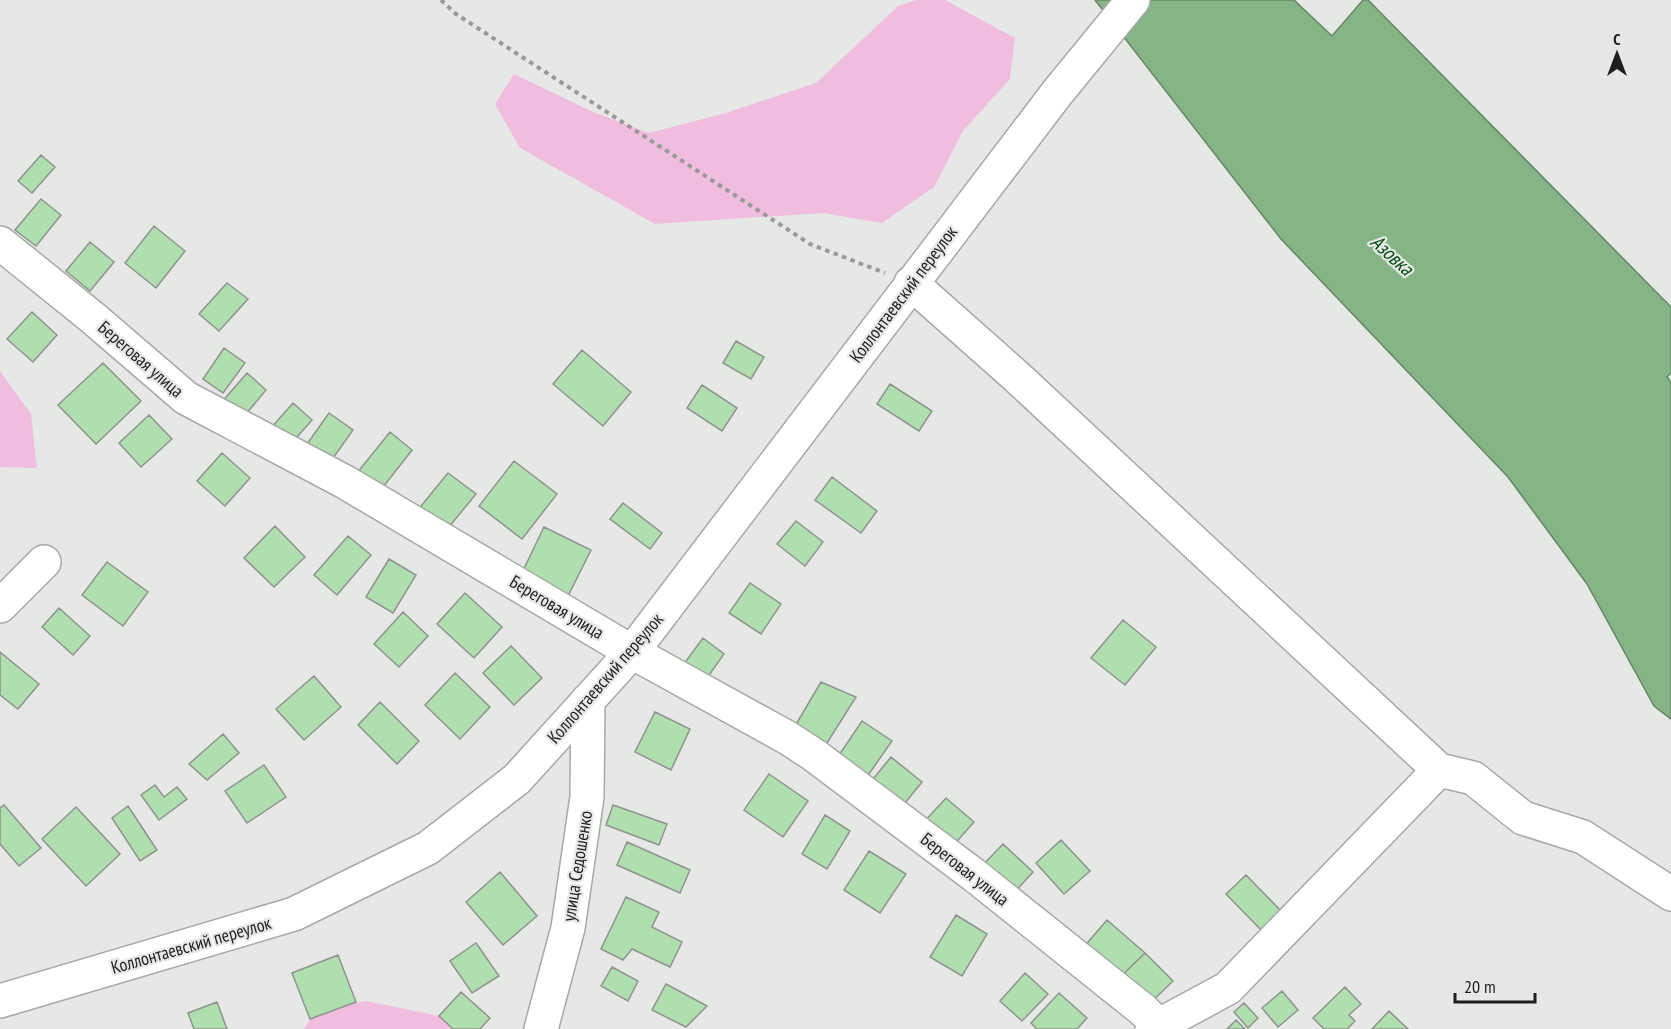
<svg xmlns="http://www.w3.org/2000/svg" width="1671" height="1029" viewBox="0 0 1671 1029" font-family="'PT Sans Narrow',sans-serif">
<style>
.green{fill:#f0bddf}
.water{fill:#85b486;stroke:#668766;stroke-width:1.5}
.building{fill:#afdfaf;stroke:#909290;stroke-width:1.5}
.lines{fill:none;stroke-linecap:round;stroke-linejoin:round}
.minor-casing{stroke:#a6a9a6;stroke-width:36}
.path{stroke:#989a98;stroke-width:4;stroke-dasharray:4.5 4.5;stroke-linecap:butt}
.minor{stroke:#fff;stroke-width:33}
.labels{text-anchor:middle;dominant-baseline:central;stroke-width:4.5;stroke-linejoin:round;paint-order:stroke}
.street-label{font-size:18px;fill:#1d1e1d;stroke:#e5e8e5}
.water-label{font-size:20px;font-style:italic;fill:#004a0d;stroke:#e5e8e5}
</style>
<rect width="100%" height="100%" fill="#e5e8e5"/>
<path class="green" d="M916,0H945L1015,38L1010,79L963,131L934,187L882,223L823,213L655,224L520,148L495,104L514,74L593,112L649,133L726,113L816,83L898,6Z
M0,371L31,414L37,468L0,467Z
M366,1001L439,1016L444,1018L451,1029H304L317,1009Z"/>
<path class="water" d="M1095,0H1294L1332,36L1363,0H1368L1671,307V373L1667,377L1671,382V719L1654,706L1587,584L1508,477L1281,239Z"/>
<path class="building" d="M41,155L55,167L32,193L18,181Z
M41,199L61,215L36,246L15,230Z
M154,226L185,251L156,288L125,263Z
M90,242L114,262L90,291L66,271Z
M227,283L248,299L219,331L199,314Z
M32,312L57,335L33,362L7,339Z
M736,341L764,357L751,379L723,363Z
M224,348L245,363L223,393L203,379Z
M582,350L631,392L603,426L553,384Z
M103,363L141,401L96,444L58,405Z
M247,373L266,390L241,420L221,403Z
M890,384L932,411L919,431L877,404Z
M702,385L737,408L722,431L687,408Z
M293,403L312,420L290,445L271,428Z
M329,413L353,430L331,461L307,444Z
M149,415L172,439L141,467L119,443Z
M390,432L412,450L380,491L357,473Z
M222,453L250,478L225,506L197,481Z
M514,461L557,494L522,539L479,506Z
M448,473L476,494L444,533L417,511Z
M832,477L877,511L861,533L815,500Z
M623,503L662,533L650,549L610,519Z
M796,521L823,542L805,566L777,544Z
M275,526L305,557L274,587L244,558Z
M544,527L591,550L566,600L520,577Z
M348,536L371,555L337,595L314,575Z
M389,559L416,575L393,613L366,597Z
M107,562L148,592L123,626L82,595Z
M750,583L781,604L761,634L729,613Z
M465,593L502,627L474,658L437,624Z
M59,608L90,636L73,655L42,627Z
M403,612L428,636L399,667L374,644Z
M1123,620L1156,647L1125,685L1091,658Z
M703,638L724,654L705,681L683,665Z
M511,646L542,678L514,705L483,673Z
M0,652L39,684L18,709L0,695Z
M455,673L490,707L460,739L425,705Z
M314,676L341,707L304,740L276,709Z
M821,682L856,697L820,754L788,738Z
M380,702L419,741L397,764L358,725Z
M655,712L690,729L671,770L635,752Z
M862,721L892,741L864,781L835,761Z
M223,734L239,753L207,780L189,764Z
M891,757L922,782L901,808L870,783Z
M264,765L286,797L247,823L225,791Z
M769,774L808,801L783,837L744,810Z
M155,785L164,797L177,787L187,799L159,820L141,795Z
M946,798L974,822L951,848L923,823Z
M4,805L41,848L19,866L0,844V808Z
M613,805L667,824L659,845L606,825Z
M128,806L157,850L140,861L112,818Z
M76,807L120,854L86,886L42,839Z
M825,815L850,831L827,869L802,854Z
M1061,840L1090,871L1064,894L1036,863Z
M627,842L690,870L680,893L617,865Z
M1003,844L1033,872L1012,895L981,867Z
M869,851L906,874L880,913L844,890Z
M500,872L537,916L503,945L466,902Z
M1246,875L1284,914L1264,933L1226,894Z
M626,897L659,912L652,927L682,942L670,967L632,949L623,960L601,949Z
M956,915L987,934L962,976L930,957Z
M1107,920L1145,953L1115,982L1082,949Z
M476,943L499,976L472,993L450,961Z
M1145,953L1173,981L1143,1010L1115,982Z
M338,955L356,1002L310,1019L292,973Z
M612,967L638,981L628,1001L601,986Z
M1025,973L1048,994L1022,1021L1000,1001Z
M666,984L707,1006L686,1027L652,1010Z
M1345,987L1361,1004L1349,1015L1355,1021L1347,1029H1324L1313,1018Z
M1282,991L1298,1010L1278,1027L1262,1008Z
M461,992L490,1018L480,1029H453L439,1016Z
M1059,993L1087,1018L1077,1029H1037L1031,1023Z
M217,1002L227,1029H194L188,1013Z
M1244,1003L1258,1018L1248,1028L1234,1012Z
M1389,1011L1408,1029H1372Z
M1236,1020L1245,1029H1227Z"/>
<g class="lines">
<g class="minor-casing">
<path id="minor" d="M0,243L93,318L186,398L345,482L632,652L788,738L814,755L974,875L1143,1010L1162,1029
M911,283L1017,377L1439,770L1473,778L1523,818L1583,837L1671,894
M0,606L44,562
M0,1001L294,914L428,848L517,779L632,652L1057,93L1133,0
M541,1029L568,928L587,797L588,700
M1152,1029L1228,988L1439,770"/>
</g>
<path class="path" d="M441,0L456,14L810,244L885,273"/>
<use href="#minor" class="minor"/>
</g>
<g class="labels">
<g class="street-label">
<text transform="translate(903 294) rotate(-53)">Коллонтаевский переулок</text>
<text transform="translate(141 359) rotate(41)">Береговая улица</text>
<text transform="translate(557 607) rotate(31)">Береговая улица</text>
<text transform="translate(605 678) rotate(-49)">Коллонтаевский переулок</text>
<text transform="translate(577 866) rotate(-81)">улица Седошенко</text>
<text transform="translate(965 869) rotate(38)">Береговая улица</text>
<text transform="translate(191 945) rotate(-16)">Коллонтаевский переулок</text>
</g>
<g class="water-label">
<text transform="translate(1392 255) rotate(42)">Азовка</text>
</g>
</g>
<g transform="translate(1617 54)" stroke="#e5e8e5" stroke-width="4.5" paint-order="stroke">
<path d="M0-4.5L10 22L0 15L-10 22Z" fill="#1d1e1d"/>
<text y="-9" font-size="16" font-weight="bold" text-anchor="middle" fill="#1d1e1d">С</text>
</g>
<path d="M1455 993v9h80v-9" fill="none" stroke="#1d1e1d" stroke-width="3"/>
<text x="1464" y="993" font-size="18" fill="#1d1e1d" stroke="#e5e8e5" stroke-width="4.5" paint-order="stroke">20 m</text>
</svg>
